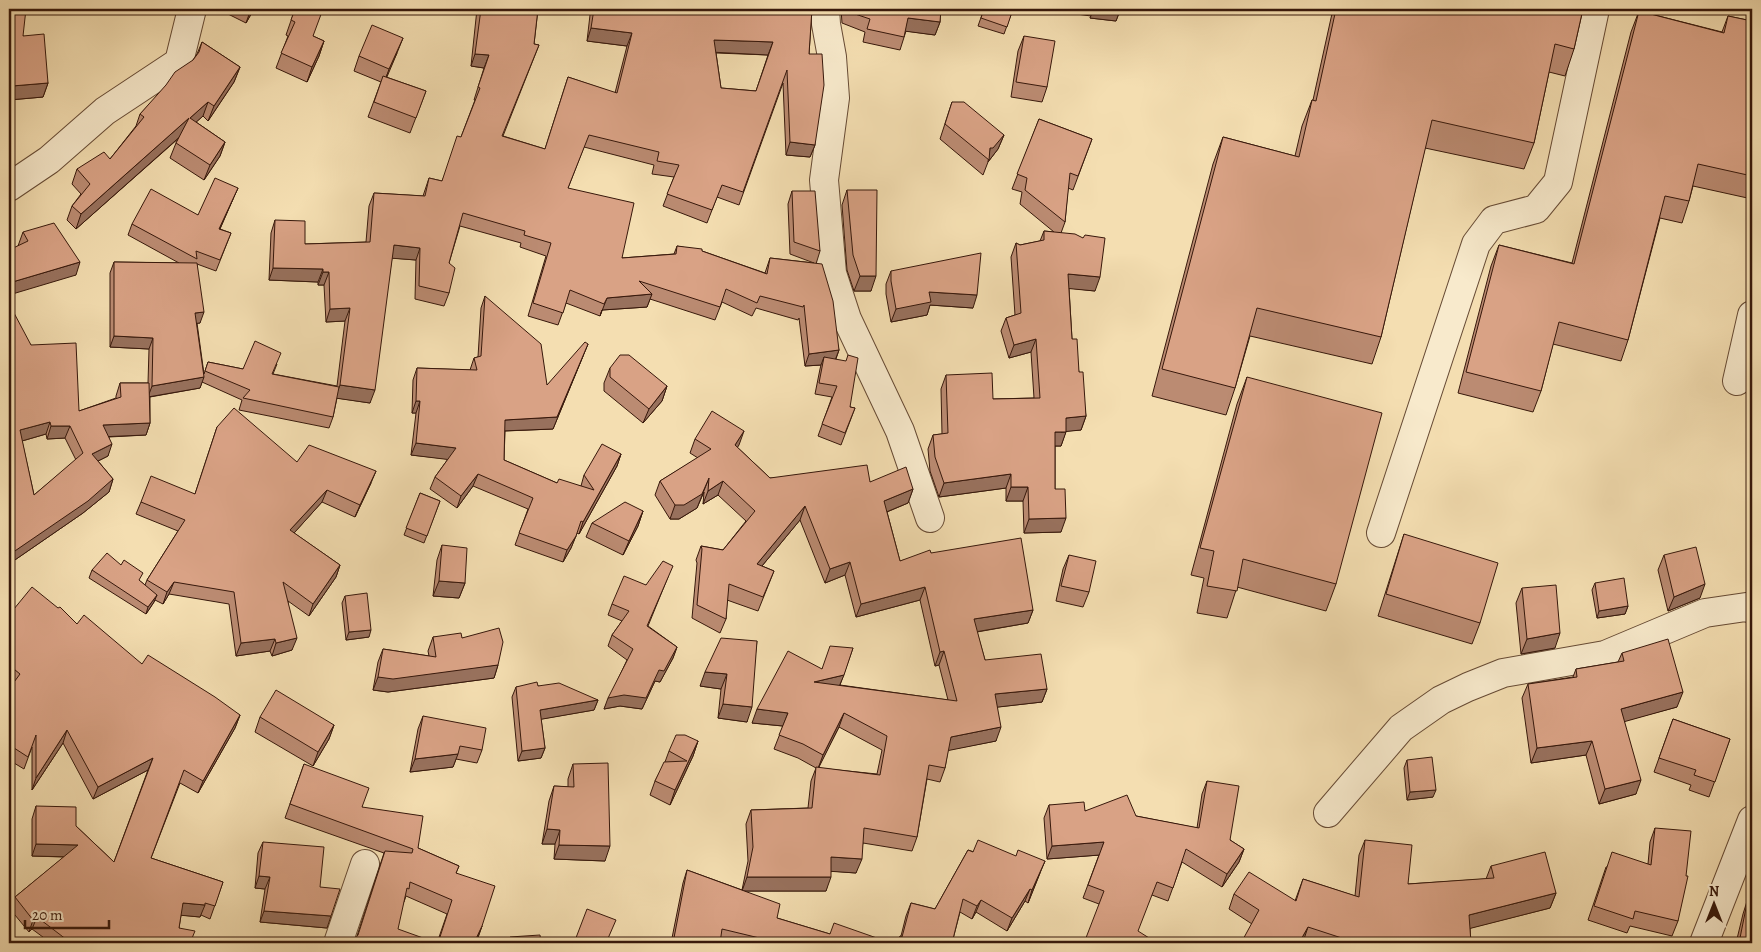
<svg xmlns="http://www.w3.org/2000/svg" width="1761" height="952" viewBox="0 0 1761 952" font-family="Alegreya,serif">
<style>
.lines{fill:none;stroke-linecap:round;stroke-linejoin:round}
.minor-casing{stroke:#664a34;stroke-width:30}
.minor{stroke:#f8eacc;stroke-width:28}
.wall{fill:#bb8b72;stroke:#37180b;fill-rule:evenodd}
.shaded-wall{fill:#98715d;stroke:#37180b}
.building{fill:#d9a285;stroke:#37180b;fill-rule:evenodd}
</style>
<rect width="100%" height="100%" fill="#f4deb1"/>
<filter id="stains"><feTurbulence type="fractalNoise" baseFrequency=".004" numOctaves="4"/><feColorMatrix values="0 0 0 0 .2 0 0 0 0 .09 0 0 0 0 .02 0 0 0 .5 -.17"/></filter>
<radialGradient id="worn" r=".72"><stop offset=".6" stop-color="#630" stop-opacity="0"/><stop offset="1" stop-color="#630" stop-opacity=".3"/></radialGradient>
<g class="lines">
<g class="minor-casing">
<path id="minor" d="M825,9L826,24L832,57L835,98L824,180L832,273L847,319L900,431L930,518
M9,187L49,160L105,111L179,62L192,9
M1737,381L1752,315
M1381,533L1476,244L1494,220L1536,209L1558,182L1595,9
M1328,813L1401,728L1441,700L1468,687L1503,673L1605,655L1705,613L1746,607L1752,609
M338,943L365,864
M1704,943L1752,820"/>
</g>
<use href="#minor" class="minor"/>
</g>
<path class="wall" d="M9,9L48,83L43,97L9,100Z
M218,9H254L246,23Z
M295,9L313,36L324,41L319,56L307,82L276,68L288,36L286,35Z
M477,9H538L534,44L539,45L503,136L545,149L568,77L615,93L627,46L587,41L590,15L593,9L786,11V9H812L809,54L815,145L810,157L786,155L783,83L739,205L717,197L707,223L663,206L674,177L652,174L654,165L584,147L568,188L622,258L674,254L677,246L702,251L765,273L770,258L814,263L790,254L788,204L792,191L820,251L816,264L839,350L836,359L850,407L855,408L841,445L818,436L832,397L815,394L820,369L821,365L805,366L799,318L798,320L756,308L752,316L722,302L715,320L650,299L647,307L602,310L600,316L566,303L558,325L528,316L546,256L520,247L521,243L460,226L449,263V293L444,306L415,299L416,260L392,258L370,403L337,398L333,417L329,428L239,410L242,400L202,382L200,388L150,397V423L146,435L109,437L108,456L98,461L113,479L109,492L83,513L9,564V317L31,345L79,411L116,398V396L120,383H148L149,349L110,347V273L114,262L179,263L128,235L132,224L198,215L233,199L220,229L231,233L216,271L197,264L200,323H197L204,374L208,362L243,369L277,364L273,374L337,386L345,321L326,322L324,285H318V282L269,280L271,233L275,220L305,244L366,242L369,206L374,193L423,196L429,178L442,181L461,137L475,100H474L484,68L471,66ZM716,53L768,55L756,91L721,88ZM46,434L47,439L65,438L76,460L34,495L22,441Z
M841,9H941L940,22L935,35L906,31L900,50L863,42L865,32L842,23Z
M984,9H1013L1004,34L978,26Z
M1062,9H1119V13L1116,21L1090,18L1091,16L1062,12Z
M1333,9H1583L1574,49L1565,76L1549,72L1534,143L1524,169L1425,148L1381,337L1372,364L1250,336L1235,388L1226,415L1152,396L1213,164L1223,137L1295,156L1302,126L1312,100H1313Z
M1639,11L1722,32L1728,16L1752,21V199L1693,186L1689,201L1682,223L1660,218L1628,340L1621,361L1553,344L1541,391L1533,412L1458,393L1491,266L1499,245L1572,263L1631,32Z
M1024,36L1047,87L1042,102L1011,97L1018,51Z
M202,42L240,67L234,82L208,121L203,116L196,122L225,142L220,156L204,180L170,158L176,143L179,138L76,229L67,220L72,206L81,194L72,184L77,169L110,159L136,126L140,114L193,60L197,54Z
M397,53L386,77L426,91L410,133L368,117L381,82L354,71L359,56Z
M952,102L1004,135L998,149L988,162L983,175L940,139Z
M1039,119L1092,139L1073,190L1068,188L1065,222L1061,233L1095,291L1069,288L1072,339L1079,372L1086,416L1081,430L1066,431L1061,446H1055V489L1061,532L1024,533L1023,501H1006V488L939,497L930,471L928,449L933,435L942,434L941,389L946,375L993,399L1034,398L1031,352L1009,358L1001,331L1006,318L1015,315L1011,257L1016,243L1020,245L1040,241L1044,231L1054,232L1020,204L1022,192L1012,189Z
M847,190L871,291H854L847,270L842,205Z
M23,232L76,275L18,246Z
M891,271L973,308L930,305L927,315L891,322L886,294V284Z
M485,296L547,385L583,356L553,429L505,431L504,460L557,483L581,486L584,475L621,454L617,466L579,534L577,533L571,548L563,562L515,545L528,509L473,486L457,508L430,489L435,477L448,459L411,455L416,413H412L413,380L417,368L470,370L474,358L478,357L481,308Z
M610,368L667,386L662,401L643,423L604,391V383Z
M1247,377L1336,584L1326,611L1237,587L1227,618L1197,613L1204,578L1191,575L1237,404Z
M217,427L297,462L371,483L355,517L322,502L294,533L340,565L336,577L309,616L288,601L292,650L272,656L270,651L236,656L229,604L169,594L163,604L155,600L154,602L146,614L89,578L92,570L140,581L145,585L147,580L178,531L136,514L141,502L195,494Z
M695,439L739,445L737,447L770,478L870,482L913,489L908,503L887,512L900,561L931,553L1033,610L1028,623L977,632L985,660L1047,689L1042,702L997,707L996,741L948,750L945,768L940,782L927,779L917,837L912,851L863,843L856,873L831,871L826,891H745L777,918L830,934L891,943H726L720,942V943H671L683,883L687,870L742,890L748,861L746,824L751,810L808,808L811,781L816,768L798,758L774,749L783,726L752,723L822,669L853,648L840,685L948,700L939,665L935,666L920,600L856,617L845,575L825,583L800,520L762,566L774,571L758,611L727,600L726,619L720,633L692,618L697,563L696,560L701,546L723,550L746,521L718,495L703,504L704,492L697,508L679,519H670L655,495L660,481L698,458L690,453ZM839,727L882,750L877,774L818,768Z
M420,493L440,501L424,543L404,535Z
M643,511L638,526L623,555L586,537L592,523Z
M1404,534L1480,623L1472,644L1378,616L1397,556Z
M442,545L465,583L459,598L433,596L437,560Z
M1069,555L1089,592L1083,607L1056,601L1063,569Z
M1664,555L1700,598L1668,611L1658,570Z
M668,577L648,626L677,647L673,658L660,682L655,681L642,709L620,706L604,709L627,660L608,646L612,635L622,621L608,615L612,604L646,585Z
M1595,583L1628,606L1625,614L1597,618L1592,590Z
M1522,588L1555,648L1521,654L1516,603Z
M345,596L369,637L346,640L342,603Z
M9,615L77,624L142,664L240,715L235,728L198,793L180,783L151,858L223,882L210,919L201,915L200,917L181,915L179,928L190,943H51L32,929L29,932L10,909L15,897L64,857L32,856V819L36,806L76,826L114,862L148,770L93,799L63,743L32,790V747L24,769L9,760V689L13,684L9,681Z
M433,637L462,638L498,665L494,678L388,692L373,690L378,662L383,649L429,656L428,651Z
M757,641L747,722L718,718L721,689L700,686Z
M1622,653L1677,707L1624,721L1636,794L1599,804L1586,755L1531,763L1522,698L1528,684L1573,677L1576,669L1618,662Z
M538,686L598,700L594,710L541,719L545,748L541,758L518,761L512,697L516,687Z
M423,716L482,750L477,763L456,759L453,767L410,772L418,729Z
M260,717L334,725L329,739L313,766L255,732Z
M1673,719L1730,739L1709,797L1689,790L1691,785L1654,772Z
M698,741L693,756L670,805L650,795L655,781L665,762L669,751Z
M1407,760L1433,797L1407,800L1404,768Z
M304,764L418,848L459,866L456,873L482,926L476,943H437L447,914L406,896L404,902L357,936L384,853L285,818Z
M573,764L605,861L554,859L555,844H542L549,801L554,786L568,787V779Z
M1207,781L1230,840L1244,849L1239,862L1222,887L1182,862L1168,901L1152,895L1099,904L1083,898L1099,855L1047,859L1044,818L1049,805L1085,811L1136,816L1197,828L1202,794Z
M1655,828L1678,921L1672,936L1630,926L1627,933L1588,920L1606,867L1648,864L1650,842Z
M1365,840L1408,884L1486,879L1491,866L1556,893L1550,908L1470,928L1471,943H1307L1252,924L1229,909L1234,894L1295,901L1303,879L1355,896L1359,855Z
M263,842L320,887L327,928L260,922L265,889L255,888L258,853Z
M968,850L1040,873L1028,903L1025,901L1007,931L976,912L972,919L960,912L952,943H897L900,936H901L906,916L911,903L935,909Z
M1748,898L1752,943H1736L1743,914Z"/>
<path class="shaded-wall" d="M67,9H103L101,14L67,10Z
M251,9H254L246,23Z
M1093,11L1119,13L1116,21L1090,18Z
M908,18L940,22L935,35L904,31Z
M591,28L632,33L627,46L587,41Z
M403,38L397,53L384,84L389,69Z
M714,40L773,42L768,55L710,52Z
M324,41L319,56L307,82L312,67Z
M475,54L489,55L484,68L471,66Z
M240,67L234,82L208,121L214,106Z
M48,83L43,97L9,100V95L12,86Z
M208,102L203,116L184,133L190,118Z
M189,118L184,133L76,229L81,214Z
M1004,135L998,149L988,162L990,148Z
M225,142L220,156L204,180L210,165Z
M790,142L815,145L810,157L786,155Z
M238,188L233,199L215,240L219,229Z
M394,245L420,248L416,260L389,258Z
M80,262L76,275L9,295V283Z
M273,268L323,269L318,282L269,280Z
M323,272H329L324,285H318Z
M1068,274L1100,277L1095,291L1063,288Z
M860,276H876L871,291H854Z
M929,292L977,295L973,308L930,305L927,315L891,322L896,309Z
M652,294L647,307L602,310L600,316L607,298Z
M350,308L345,321L326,322L330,309Z
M204,312L200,323L191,324L195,313Z
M114,336L153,338L149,349L110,347Z
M1036,339L1031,352L1009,358L1014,345Z
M588,344L553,429L501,431L505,420L557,417Z
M839,350L834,363L824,357L821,365L805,366L809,354Z
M204,377L200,388L148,397L152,386Z
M340,385L375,390L370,403L335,398Z
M667,386L662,401L643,423L649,409Z
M416,401H420L416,413H412Z
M1086,416L1081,430L1061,432L1066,418Z
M50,422L46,434L15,443L20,430Z
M150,423L146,435L98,437L103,425Z
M51,426H70L65,438L47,439Z
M744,431L739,445L730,459L735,445Z
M1055,432H1066L1061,446H1050Z
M416,443L456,448L452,460L411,455Z
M112,444L108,456L88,466L92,454Z
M621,454L617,466L579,534L583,522Z
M376,471L371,483L355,517L360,505Z
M478,474L473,486L457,508L461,496Z
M1011,474L1006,488L939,497L944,483Z
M709,478L697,508L679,519H670L675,505Z
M113,479L109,492L83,513L9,564V555Z
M723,481L718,495L703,504L708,491Z
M1011,487H1028L1023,501H1006Z
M913,489L908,503L879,515L884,501Z
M327,490L322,502L286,542L290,530Z
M805,506L800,520L752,578L757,564Z
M643,511L638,526L623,555L629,541Z
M1066,518L1061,532L1024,533L1029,519Z
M576,536L571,548L563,562L567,550Z
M850,562L845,575L825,583L830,569Z
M340,565L336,577L309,616L313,604Z
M439,581L465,583L459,598L433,596Z
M174,582L169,594L163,604L167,592Z
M1705,584L1700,598L1668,611L1674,597Z
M925,587L920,600L856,617L861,604Z
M157,595L154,602L146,614L148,607Z
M1628,606L1625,614L1597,618L1599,611Z
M1033,610L1028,623L969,633L974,619Z
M371,630L369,637L346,640L349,632Z
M1560,633L1555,648L1521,654L1527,639Z
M297,638L292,650L272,656L276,643Z
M275,639L270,651L236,656L241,643Z
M677,647L673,658L660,682L655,681L642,709L620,706L604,709L608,698L659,670Z
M944,651L939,665L935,666L940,652Z
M498,665L494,678L388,692L373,690L378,677Z
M705,672L727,674L721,689L700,686Z
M844,675L838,689L814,682Z
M1047,689L1042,702L990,708L995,694Z
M1683,692L1677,707L1616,724L1621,709Z
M598,700L594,710L537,720L540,710Z
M723,704L752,707L747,722L718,718Z
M757,709L788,713L783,726L752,723Z
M844,713L839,727L818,769L823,755Z
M240,715L235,728L198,793L203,781Z
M334,725L329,739L313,766L318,752Z
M1001,727L996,741L946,751L951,737Z
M67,730L63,743L32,790L36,778Z
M698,741L693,756L670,805L675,790Z
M1592,741L1586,755L1531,763L1537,748Z
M545,748L541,758L518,761L522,751Z
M458,754L453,767L410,772L415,759Z
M153,758L148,770L93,799L98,787Z
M1641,780L1636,794L1599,804L1605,789Z
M1436,790L1433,797L1407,800L1410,792Z
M547,829L560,830L555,844H542Z
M1104,842L1100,855L1047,859L1052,846Z
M36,844L78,845L74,857L32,856Z
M559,845L610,846L605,861L554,859Z
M1244,849L1239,862L1222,887L1227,874Z
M831,857L862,859L856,873L826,871Z
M1045,861L1040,873L1028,903L1032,890Z
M259,876L270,877L265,889L255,888Z
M747,877H831L826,891H742Z
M1030,889L1025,901L1007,931L1012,918Z
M1556,893L1550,908L1464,930L1469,915Z
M981,900L976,912L972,919L977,906Z
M183,903L205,905L200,917L178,915Z
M264,911L331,916L327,928L260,922Z
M37,917L32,929L29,932L33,920Z
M482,926L476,943H474Z
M1308,927L1303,942L1302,943H1299Z"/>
<path class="building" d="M9,9H26L23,36L44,34L48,83L12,86L9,51V37L15,36L9,35Z
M295,9H323L313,36L324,41L312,67L281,53L295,22L291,20Z
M481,9H538L534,44L539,45L502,136L545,149L568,77L617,93L632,33L591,28L594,9H747L789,11L790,9H812L809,54H822L824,85L815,145L790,142L787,70L743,192L722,185L712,210L667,194L679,165L657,161L659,152L589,135L568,188L634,203L622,258L676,254L677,246L702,249V251L767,274L770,258L822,264L833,301L839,350L809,354L804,305L803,307L760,296L757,303L726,289L720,307L639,281L652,294L607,298L604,304L570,290L563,313L533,303L551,243L524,235L525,231L463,213L449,263L455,268L449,293L419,286L420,248L394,245L375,390L340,385L350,308L330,309L329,272H323V269L273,268L275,220L305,221V244L370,242L374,193L425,196L429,178L442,181L457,136L461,137L480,88L478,87L489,55L475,54ZM714,40L773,42L756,91L721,88Z
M846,9H941L940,22L908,18L904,37L867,29L870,19L846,11Z
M984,9H1013L1007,27L981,18Z
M1093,9H1119V13L1093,11Z
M1336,9H1583L1574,49L1555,44L1534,143L1432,120L1381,337L1257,308L1235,388L1162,369L1223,137L1299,157L1312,100L1316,101Z
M1639,11L1724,33L1728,16L1752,21V176L1698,164L1689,201L1665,196L1628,340L1559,322L1541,391L1466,372L1499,245L1574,264Z
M372,25L403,38L389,69L359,56Z
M1024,36L1055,41L1047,87L1016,82Z
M202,42L240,67L214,106L208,102L190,118L225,142L210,165L176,143L189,118L81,214L72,206L90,184L77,169L104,152L110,159L144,117L140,114L166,85L175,72L193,60L199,52Z
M383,76L426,91L416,118L374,102Z
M952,102H964L1004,135L993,148H990L989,160L945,124Z
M1039,119L1092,139L1078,176L1070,173L1065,222L1025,190L1027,178L1017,174Z
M215,178L238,188L219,229L231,233L220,260L196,251L197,259L132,224L151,189L198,215Z
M847,190H877L876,276H860L853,255Z
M792,191H815L820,251L794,242Z
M54,223L80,262L9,283V250L28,241L23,232Z
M1044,231L1075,234L1083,238L1085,235L1105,238L1100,277L1068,274L1072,339H1077L1079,372H1083L1086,416L1066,418V432H1055V489H1065L1066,518L1029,519L1028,487H1011V474L944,483L935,457L933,435L948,433L946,375L992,373L993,399L1040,398L1036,339L1014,345L1006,318L1021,313L1016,243L1020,245L1044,240Z
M981,253L977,295L929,292L931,302L896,309L891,281V271Z
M114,262L197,263L204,312L195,313L204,377L152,386L153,338L114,336Z
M485,296L541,344L547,385L585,342L588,344L557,417L505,420L504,460L557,483L559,479L594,490L584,475L602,444L621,454L583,522L581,521L576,536L567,550L519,533L533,498L478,474L461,496L435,477L456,448L416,443L420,401H416L417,368L477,370L474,358L481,356Z
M14,313L31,345L76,343L79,411L121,397L120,383H149L150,423L103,425L112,444L92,454L113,479L88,501L9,555V317ZM50,422L51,426H70L83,453L34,495L20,430Z
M255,341L281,353L272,374L339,387L333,417L243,398L250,390L205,371L208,362L243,369Z
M620,355H629L667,386L649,409L610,377V368Z
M848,355L858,358L850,407L855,408L845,433L822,424L837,386L819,383L824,357L846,361Z
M1247,377L1382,413L1336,584L1243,559L1237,591L1207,586L1214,551L1200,548Z
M234,408L297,462L309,445L376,471L360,505L327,490L290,530L340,565L313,604L283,582L297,638L276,643L275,639L241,643L234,592L174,582L167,592L147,580L185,520L141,502L151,476L195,494L217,427Z
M712,411L744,431L735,445L770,478L867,465L870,482L906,467L913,489L884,501L900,561L930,550L931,553L1021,538L1033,610L974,619L985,660L1041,654L1047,689L995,694L1001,727L951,737L945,768L929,765L917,837L864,828L862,859L831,857V877H747L753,847L751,810L812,808L816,767L880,775L887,736L844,713L823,755L803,744L779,735L788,713L757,709L788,651L822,669L830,646L853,648L844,675L814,682L957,701L944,651L940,652L925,587L861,604L850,562L830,569L805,506L757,564L774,571L763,597L729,584L726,619L697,605L702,549L701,546L723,550L755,511L723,481L708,491L709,478L702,494L684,505H675L660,481L711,449L695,439Z
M420,493L440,501L427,536L406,528Z
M625,502L643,511L629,541L592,523Z
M1404,534L1498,563L1480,623L1386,594Z
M442,545L467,548L465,583L439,581Z
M1696,547L1705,584L1674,597L1664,555Z
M107,553L121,565L124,560L143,573L139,580L157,595L148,607L92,570Z
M1069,555L1096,561L1089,592L1061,586Z
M663,561L673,566L647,626L677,647L664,671L659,670L646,698L624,695L608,698L633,649L612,635L629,611L612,604L624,576L646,585Z
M1624,578L1628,606L1599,611L1595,583Z
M1556,585L1560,633L1527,639L1522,588Z
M32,587L58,608L60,607L77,624L84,615L142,664L148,655L215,697L240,715L203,781L184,770L151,858L223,882L215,906L205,903V905L183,903L179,928L195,931L190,943H71L37,917L33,920L15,897L78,845L36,844V806L76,807V826L114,862L153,758L98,787L67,730L36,778V735L28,757L11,746L9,751V689L20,674L9,665V615Z
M367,593L371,630L349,632L345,596Z
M499,628L503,642L498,665L393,679L378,677L383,649L436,657L433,637L461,633L462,638Z
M721,638L757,641L752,707L723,704L727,674L705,672Z
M1668,639L1683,692L1621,709L1641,780L1605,789L1592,741L1537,748L1528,684L1577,677L1576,669L1624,661L1622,653Z
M537,682L538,686L559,683L598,700L540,710L545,748L522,751L516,687Z
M276,690L334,725L318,752L260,717Z
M423,716L486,728L482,750L460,746L458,754L415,759Z
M1673,719L1730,739L1715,782L1694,775L1696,770L1659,758Z
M676,735H685L698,741L675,790L655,781L664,762L687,761L669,751Z
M1432,757L1436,790L1410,792L1407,760Z
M608,763L610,846L559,845L560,830L547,829L554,786L574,787L573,764Z
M304,764L369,788L362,807L423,816L418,848L459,866L456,873L495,886L482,926L474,943H438L452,900L410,882L409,889L407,888L398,929L437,943H350L353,941L358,935L385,851L412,853L413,849L290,804Z
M1207,781L1239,786L1230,840L1244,849L1227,874L1186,849L1173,888L1157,882L1138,931L1157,943H1084L1104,891L1088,885L1104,842L1052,846L1049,805L1084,802L1085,811L1127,795L1136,816L1199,828Z
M9,801H13L9,812Z
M1655,828L1691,831L1686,876H1688L1678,921L1635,911L1633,919L1594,906L1612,852L1651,865Z
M978,840L1016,856L1018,850L1045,861L1032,890L1030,889L1012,918L981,900L977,906L963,899L952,943H898L900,936L902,937L911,903L935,909L968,850L973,852Z
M1365,840L1412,845L1408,884L1494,878L1491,866L1545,852L1556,893L1469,915L1471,943H1353L1354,942L1308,927L1299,943H1241L1259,910L1234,894L1249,872L1296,901L1303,879L1359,897Z
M263,842L324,847L320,887L340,889L331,916L264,911L270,877L259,876Z
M687,870L780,904L777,918L830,934L834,923L891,943H776V942L722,929L720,943H673Z
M1748,898L1752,899V943H1739Z
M587,909L616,920L606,943H574Z
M540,935L541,943H510V937Z"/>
<rect width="1761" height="952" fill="none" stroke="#f4deb1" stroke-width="30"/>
<rect x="10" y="10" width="1741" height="932" fill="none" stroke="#37180b" stroke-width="2.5"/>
<rect x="15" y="15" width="1731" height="922" fill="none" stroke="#37180b"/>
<g transform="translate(1714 904)" stroke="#f8eacc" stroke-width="4" paint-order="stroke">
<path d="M0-4L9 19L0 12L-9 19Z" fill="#37180b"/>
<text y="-8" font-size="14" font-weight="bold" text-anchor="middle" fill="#37180b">N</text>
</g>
<path d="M25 920v8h84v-8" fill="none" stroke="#37180b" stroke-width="2.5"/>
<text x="32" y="920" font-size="15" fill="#37180b" stroke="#f8eacc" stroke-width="4" paint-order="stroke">20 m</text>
<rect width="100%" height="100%" filter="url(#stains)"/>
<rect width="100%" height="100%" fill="url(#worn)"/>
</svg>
